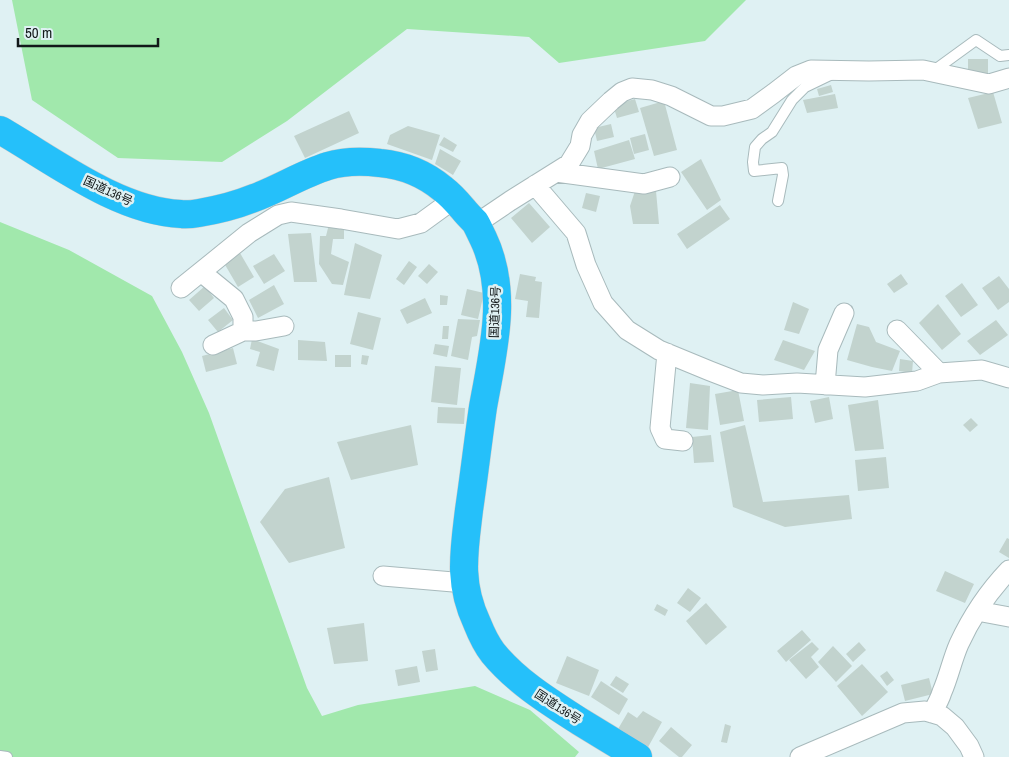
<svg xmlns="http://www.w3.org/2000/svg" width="1009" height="757" viewBox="0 0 1009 757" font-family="'Archivo Narrow','Noto Sans JP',sans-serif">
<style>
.green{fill:#a1e8ac}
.building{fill:#c2d3ce}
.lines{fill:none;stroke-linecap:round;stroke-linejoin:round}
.lane-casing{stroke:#a8babc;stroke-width:12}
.street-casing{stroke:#a8babc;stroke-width:21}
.highway-casing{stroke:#cbcccc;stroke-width:29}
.lane{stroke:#fff;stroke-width:10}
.street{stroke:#fff;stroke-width:19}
.highway{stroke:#25c0fa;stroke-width:28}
.labels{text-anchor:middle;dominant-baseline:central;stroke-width:5;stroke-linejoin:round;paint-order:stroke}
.street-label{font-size:12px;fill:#121819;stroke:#dff1f3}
</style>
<rect width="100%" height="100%" fill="#dff1f3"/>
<path class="green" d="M12,0H746L705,41L559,63L529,37L407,29L287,121L222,162L118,158L32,100Z
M0,222L69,250L152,296L182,352L209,413L307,688L322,716L358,705L475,686L530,710L579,752L575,757H0Z"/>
<path class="building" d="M968,59H988V75H968Z
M831,85L833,92L819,96L817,89Z
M993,92L1002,123L978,129L968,98Z
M835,94L838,108L807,113L803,100Z
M635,99L639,112L617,118L613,105Z
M664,101L677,150L654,156L640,108Z
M349,111L359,133L305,158L294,136Z
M611,124L614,137L597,141L594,128Z
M408,126L440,135L432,160L387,144L390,135Z
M645,134L649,150L634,154L630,138Z
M444,137L457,145L453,152L439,145Z
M629,140L635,159L598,169L594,151Z
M440,149L461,161L453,175L435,164Z
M701,159L721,200L707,210L681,172Z
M635,191H656L659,224H633L630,206Z
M586,193L600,196L596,212L582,208Z
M529,203L550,227L532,243L511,218Z
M720,205L730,219L687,249L677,234Z
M329,224L344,228V239H333L331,254L349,262L343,285L332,284L319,264L320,236H326Z
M311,233L317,282H294L288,234Z
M355,243L382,255L370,299L344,295Z
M240,253L254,277L238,287L224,263Z
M274,254L285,271L264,284L253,266Z
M409,261L417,267L404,285L396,279Z
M429,264L438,272L427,284L418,276Z
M520,274L536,277L535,281L542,282L539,318L526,317L528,301L515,299Z
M901,274L908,284L894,293L887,284Z
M999,276L1009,289V302L998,310L982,288Z
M962,283L978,305L961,317L945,296Z
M274,285L284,304L258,318L249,300Z
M205,286L214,298L199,311L189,300Z
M467,289L484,293L478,319L461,315Z
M440,295L448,296L447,305H440Z
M425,298L432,313L407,324L400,310Z
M793,302L809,309L799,334L784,330Z
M938,304L961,334L942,350L919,323Z
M224,308L233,320L218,332L208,320Z
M358,312L381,318L373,350L350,344Z
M458,319L480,320L477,336L472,337L468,360L451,356Z
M996,320L1008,335L980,355L967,341Z
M857,324L869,327L876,342L900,351L892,371L872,367L847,360Z
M443,326H449L448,339H442Z
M252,339L279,349L274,371L256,366L260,352L250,349Z
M298,340L325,342L327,361L298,360Z
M783,340L815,351L804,370L774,360Z
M435,344L449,346L447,357L433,354Z
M233,348L237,364L206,372L202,356Z
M335,355H351V367H335Z
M362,355L369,356L367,365L361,364Z
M900,359L913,361L912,373L899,371Z
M435,366L461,368L457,405L431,402Z
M690,383L710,386L708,430L686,428Z
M738,390L744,421L720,425L715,394Z
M791,397L793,419L759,422L757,400Z
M829,397L833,419L815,423L810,401Z
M878,400L884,449L855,451L848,405Z
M438,407L465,408L464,424L437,423Z
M971,418L978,425L970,432L963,425Z
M411,425L418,465L351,480L337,442Z
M745,425L763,502L849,495L852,519L785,527L733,507L720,432Z
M711,435L714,462L694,463L692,437Z
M886,457L889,488L858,491L855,460Z
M329,477L345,548L289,563L260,522L285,489Z
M1007,538L1009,539V558L999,552Z
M945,571L974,584L965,603L936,591Z
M688,588L701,598L690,612L677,603Z
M706,603L727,627L706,645L686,621Z
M657,604L668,610L665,616L654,610Z
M364,623L368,661L334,664L327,628Z
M802,630L811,640L786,662L777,651Z
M812,642L819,649L811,657L819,667L806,679L789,660Z
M859,642L866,650L853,662L846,654Z
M833,646L852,666L836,682L818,662Z
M435,649L438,670L426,672L422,651Z
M567,656L599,670L589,696L556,683Z
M862,664L888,692L862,716L837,686Z
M417,666L420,682L398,686L395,670Z
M887,671L894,680L887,686L880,676Z
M616,676L629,684L623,693L610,685Z
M929,678L933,694L905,701L901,685Z
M601,681L628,699L619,715L591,697Z
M643,711L662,722L647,749L618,729L628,712L637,718Z
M725,724L731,726L727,743L721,742Z
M671,727L692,745L682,757H679L659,741Z"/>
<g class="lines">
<g class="lane-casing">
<path id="lane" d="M932,72L976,40L1000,56L1009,55
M778,201L783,175L782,168L754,171L753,162L755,147L762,139L772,132L792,100L805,87L832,74
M0,756L7,757"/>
</g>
<g class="street-casing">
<path id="street" d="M556,172L644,184L670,177
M535,185L576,233L586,265L603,303L627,330L659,350L710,371L741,383L763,385L797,383L865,387L917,381L939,373L982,370L1009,378
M476,224L510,201L569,164L580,146L582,135L590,121L611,101L622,92L632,88L652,90L671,96L711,116H723L752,109L774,93L796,76L811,70L869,71L923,70L989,84L1009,78
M201,272L234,299L243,317V331
M181,288L249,233L278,215L291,212L341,219L398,229L421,223L454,199
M897,330L939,373
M213,345L243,331H256L284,326
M667,353L660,428L665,439L683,441
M825,385L828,350L844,313
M383,576L465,583
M977,611L1009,617
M932,713C936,706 940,699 942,692C949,676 952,660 959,644C971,618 989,591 1009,570
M800,757L903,713L925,711L942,716L955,727L969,746L974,757"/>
</g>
<g class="highway-casing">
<path id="highway" d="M0,130C54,161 118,211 181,214C187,215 193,214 199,213C217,210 237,205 254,198C279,189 302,174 328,166C344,161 363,161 380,163C402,165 425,174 443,189C451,195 457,202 463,209C467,214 471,218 475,222C478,227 480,232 483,238C509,292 493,351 483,407C478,441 474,476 469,510C464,552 458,583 477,623C481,633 486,644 493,653C517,682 548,701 579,721C599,733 618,745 638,757"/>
</g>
<use href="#lane" class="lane"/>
<use href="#street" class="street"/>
<use href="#highway" class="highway"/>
</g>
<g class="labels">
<g class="street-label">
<text transform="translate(108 191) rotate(25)">国道136号</text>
<text transform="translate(495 312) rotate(-88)">国道136号</text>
<text transform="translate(558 707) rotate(33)">国道136号</text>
</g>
</g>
<path d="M18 38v8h140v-8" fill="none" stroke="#121819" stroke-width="2.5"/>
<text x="25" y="38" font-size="15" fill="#121819" stroke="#dff1f3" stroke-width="4" paint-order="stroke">50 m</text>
</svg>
